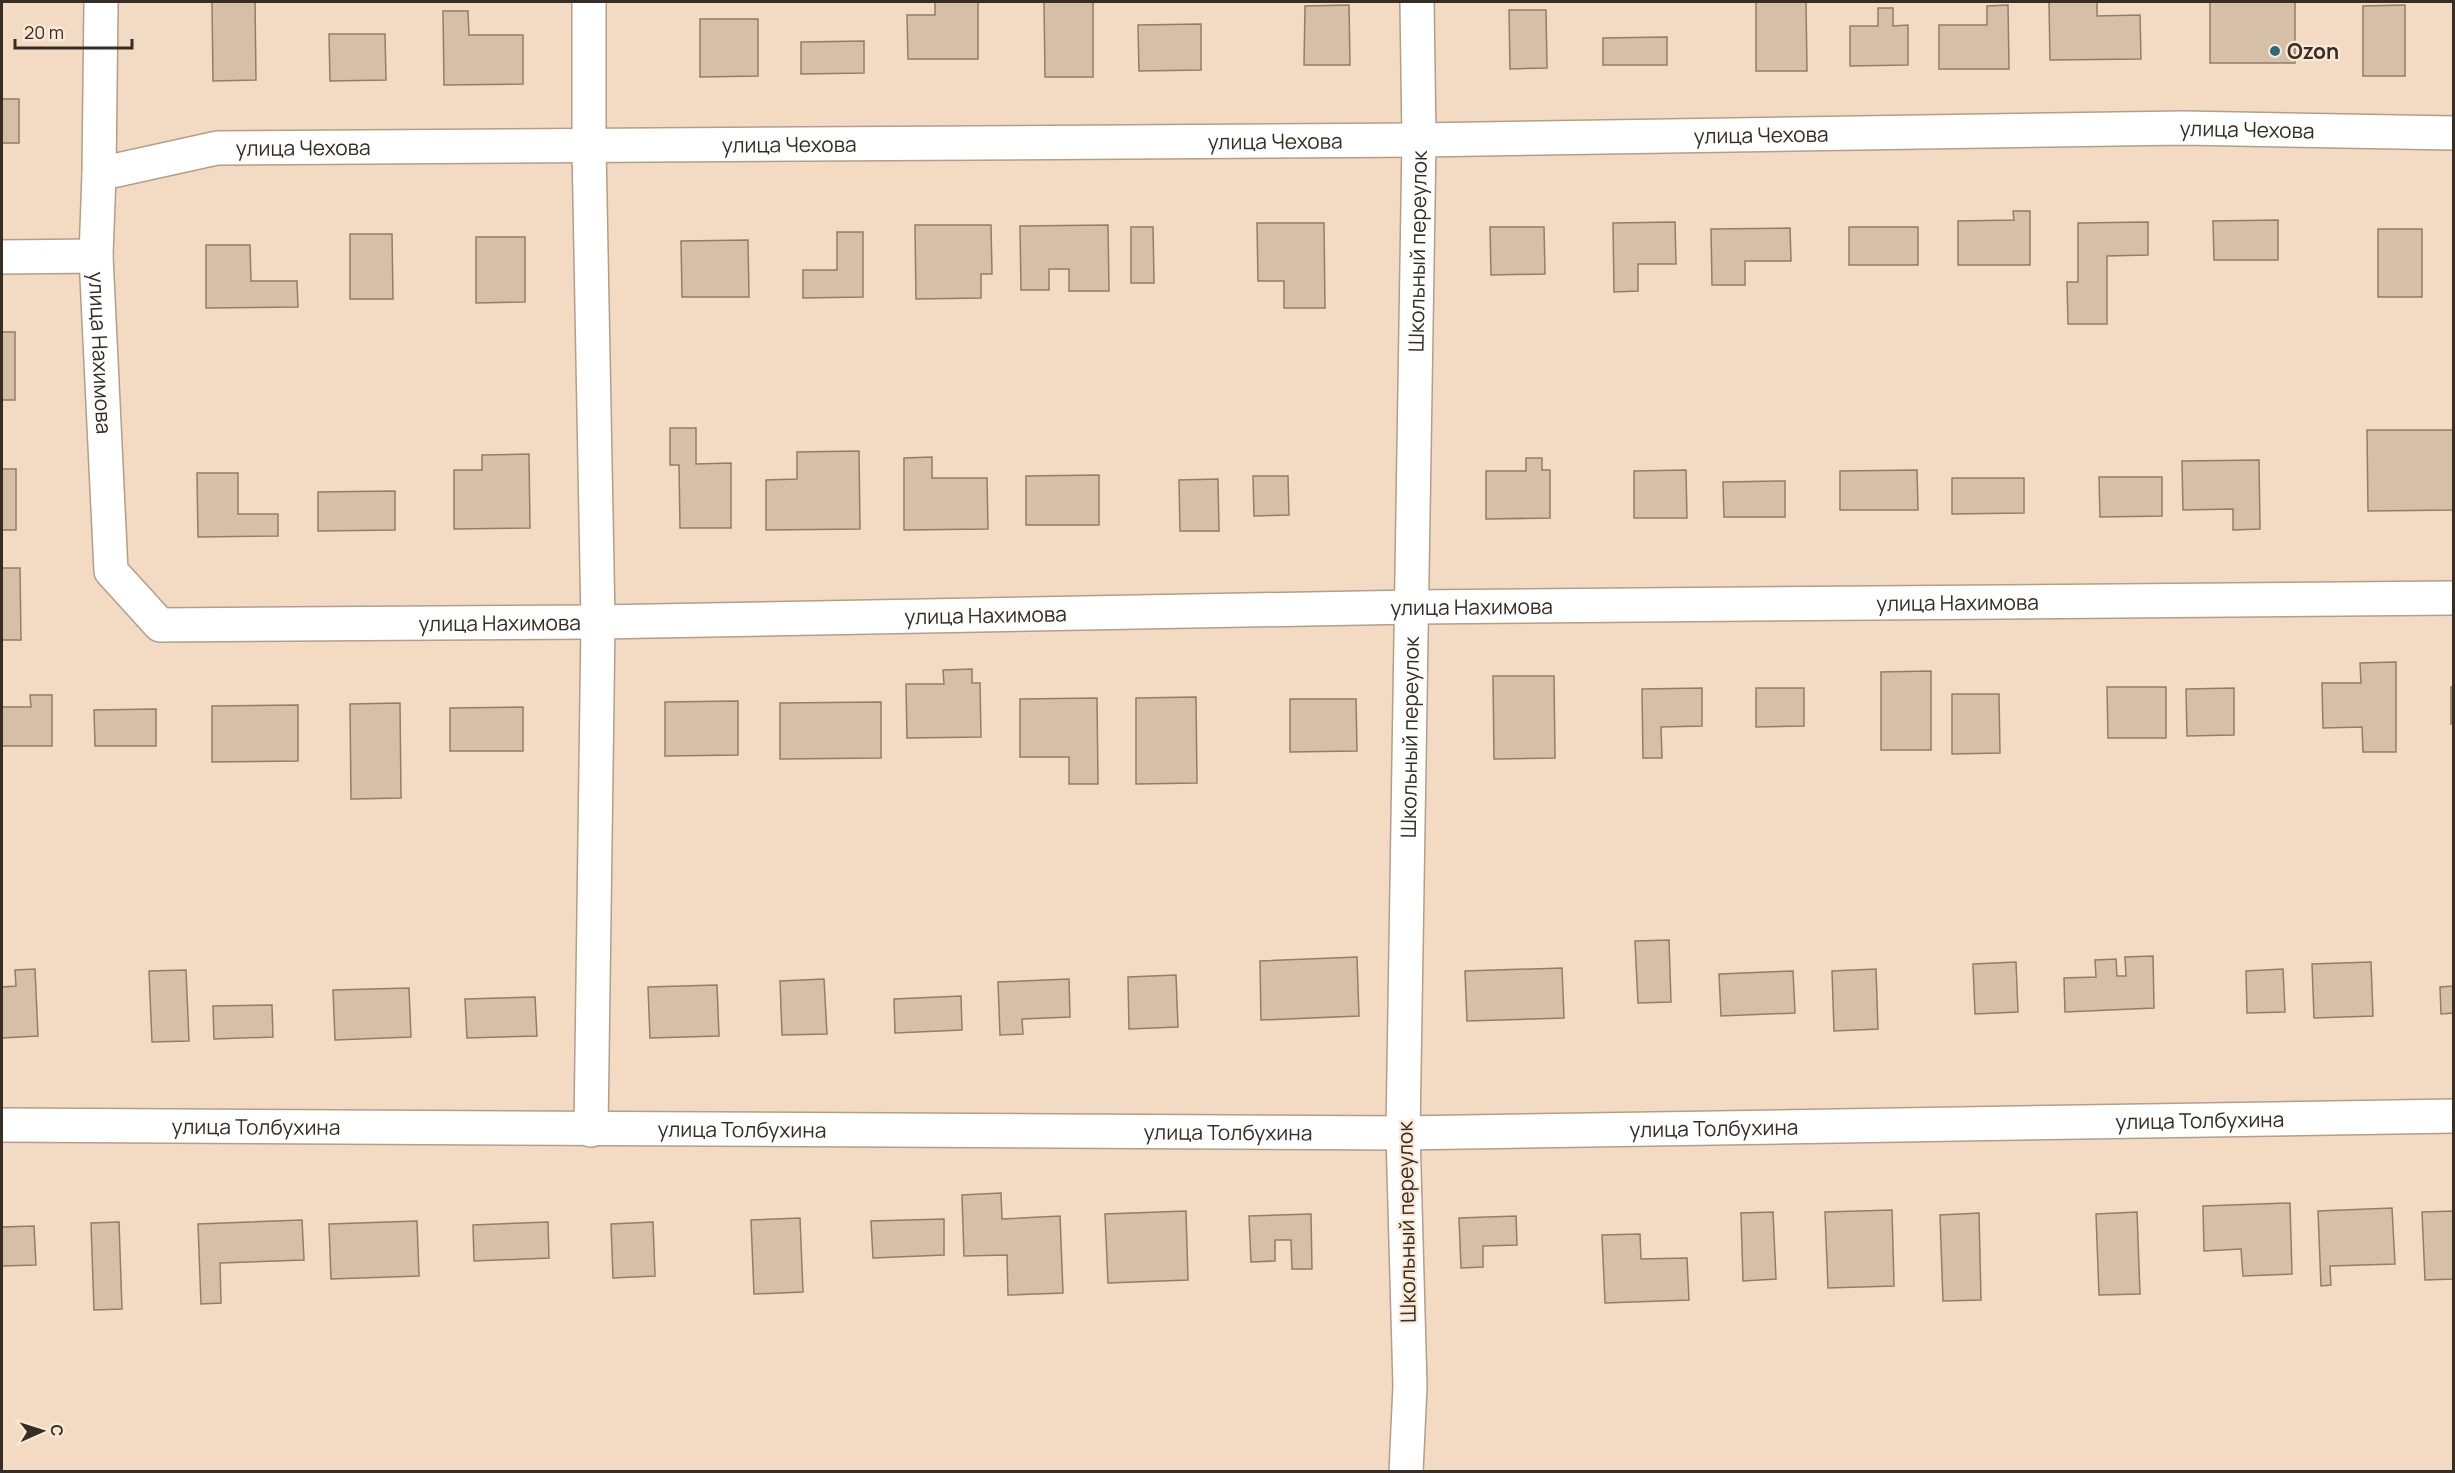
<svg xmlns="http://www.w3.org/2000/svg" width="2455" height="1473" viewBox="0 0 2455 1473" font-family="Manrope,sans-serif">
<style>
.building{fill:#d6bfa7;stroke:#937d68;stroke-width:1.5}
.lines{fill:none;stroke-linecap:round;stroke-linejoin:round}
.street-casing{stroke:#b49e87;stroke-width:36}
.street{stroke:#fff;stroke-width:33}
.poi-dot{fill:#286b7c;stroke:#fce9d5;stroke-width:2}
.labels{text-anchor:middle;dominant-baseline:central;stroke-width:4.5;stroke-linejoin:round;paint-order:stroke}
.poi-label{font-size:21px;font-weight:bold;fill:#362d24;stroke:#fce9d5;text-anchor:start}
.street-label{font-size:21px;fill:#362d24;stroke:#fce9d5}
</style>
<rect width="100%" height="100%" fill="#f2dac3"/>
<path class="building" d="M212,2H255L256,80L213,81Z
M935,2H978V59H908L907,15H935Z
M1044,2H1093V77H1045Z
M1756,2H1806L1807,71H1756Z
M2049,2H2097V16L2140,15L2141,59L2050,60Z
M2210,2H2295V63H2210Z
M1349,5L1350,65H1304L1305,6Z
M2008,5L2009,69H1939V25H1987V6Z
M2405,5V76H2363V6Z
M1878,8H1893V26L1908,25V65L1850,66V26H1878Z
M1509,10H1546L1547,68L1510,69Z
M443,11H468L469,35H523V84L444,85Z
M700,19H758V76L700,77Z
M1201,24V70L1139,71L1138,25Z
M329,34H385L386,80L330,81Z
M1667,37V65H1603V38Z
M864,41V73L801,74V42Z
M2,99H19V143H2Z
M2013,211H2030V265H1958V221L2014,220Z
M2278,220V260H2214L2213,221Z
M1675,222L1676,264H1638V291L1614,292L1613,223Z
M2148,222V255L2107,256V324H2068L2067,282H2078V223Z
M1257,223H1324L1325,308H1284V281H1258Z
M915,225H991L992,274H981V298L916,299Z
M1108,225L1109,291H1069V269H1049V290H1021L1020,226Z
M1131,227H1153L1154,283H1131Z
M1490,227H1544L1545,274L1491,275Z
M1849,227H1918V265H1849Z
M1790,228L1791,261H1745V285H1712L1711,229Z
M2378,229H2422V297H2378Z
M837,232H863V297L803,298V270H837Z
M350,234H392L393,299H350Z
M476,237H525V302L476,303Z
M748,240L749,297H682L681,241Z
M206,245H250L251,281H297L298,307L206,308Z
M2,332H15V400H2Z
M670,428H696V464L731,463V528H680L679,465H670Z
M2367,430H2454V510L2368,511Z
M859,451L860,529L766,530V480L797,479V452Z
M529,454L530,528L454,529V470H482V455Z
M932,457V478H987L988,529L904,530V458Z
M1526,458H1542V470H1550V518L1486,519V471H1526Z
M2259,460L2260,529L2233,530V509L2183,510L2182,461Z
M2,469H16V530H2Z
M1686,470L1687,518H1634V471Z
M1917,470L1918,510H1840V471Z
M197,473H238V514H278V536L198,537Z
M1099,475V525H1026V476Z
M1253,476H1288L1289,515L1254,516Z
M2099,477H2162V516L2100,517Z
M1952,478H2024V513L1952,514Z
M1218,479L1219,531H1180L1179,480Z
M1785,481V517H1724L1723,482Z
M395,491V530L318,531V492Z
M2,568H20L21,640H2Z
M2396,662V752H2363L2362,727L2323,728L2322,683H2361L2360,663Z
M972,669V683H980L981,737L907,738L906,684H944L943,670Z
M1931,671V750H1881V672Z
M1493,676H1554L1555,758L1494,759Z
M2107,687H2166V738H2108Z
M2451,687H2454V723L2451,724Z
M1702,688V726L1661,727L1662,758H1643L1642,689Z
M1756,688H1804V726L1756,727Z
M2234,688V735L2187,736L2186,689Z
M1952,694H1999L2000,753L1952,754Z
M30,695H52V746H2V707H31Z
M1196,697L1197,783L1136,784V698Z
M1097,698L1098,784H1069V757H1020V699Z
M1290,699H1356L1357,751L1290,752Z
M738,701V755L665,756V702Z
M881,702V758L780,759V703Z
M400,703L401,798L351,799L350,704Z
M298,705V761L212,762V706Z
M523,707V751H450V708Z
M156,709V746H95L94,710Z
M1669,940L1671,1002L1638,1003L1635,941Z
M2153,956L2154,1008L2065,1012L2064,978L2096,977L2095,960L2116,959L2117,976H2126L2125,957Z
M1357,957L1359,1016L1261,1020L1260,961Z
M2016,962L2018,1012L1975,1014L1973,964Z
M2371,962L2373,1016L2314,1018L2312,964Z
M1562,968L1564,1018L1467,1021L1465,971Z
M35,969L38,1036L2,1038V987L16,986L15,970Z
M1876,969L1878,1029L1834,1031L1832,971Z
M2283,969L2285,1012L2247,1013L2246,971Z
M186,970L189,1041L152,1042L149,971Z
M1793,971L1795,1013L1721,1016L1719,974Z
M1176,975L1178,1027L1129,1029L1128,977Z
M824,979L827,1034L782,1035L780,981Z
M1069,979L1070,1017L1022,1019L1023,1034L1000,1035L998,982Z
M717,985L719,1036L650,1038L648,987Z
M2454,986V1013L2441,1014L2440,987Z
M409,988L411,1037L335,1040L333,990Z
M961,996L962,1030L895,1033L894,999Z
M535,997L537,1036L467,1038L465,999Z
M272,1005L273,1037L214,1039L213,1006Z
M1001,1193L1002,1219L1060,1216L1063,1293L1008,1295L1007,1255L964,1256L962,1195Z
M2290,1203L2292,1274L2243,1276L2241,1249L2204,1251L2203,1206Z
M2392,1208L2395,1264L2330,1266L2331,1285L2321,1286L2318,1211Z
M1892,1210L1894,1286L1828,1288L1825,1212Z
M1186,1211L1188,1280L1108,1283L1105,1214Z
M2454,1211V1279L2425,1280L2422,1212Z
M1773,1212L1776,1279L1743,1281L1741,1213Z
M2137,1212L2140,1294L2099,1295L2096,1214Z
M1979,1213L1981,1300L1943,1301L1940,1215Z
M1311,1214L1312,1269H1292L1291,1240H1275V1261L1251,1262L1249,1216Z
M1516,1216L1517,1245L1483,1246V1267L1461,1268L1459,1218Z
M800,1218L803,1292L754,1294L751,1220Z
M944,1219V1255L873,1258L871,1221Z
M302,1220L304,1260L220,1263L221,1303L201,1304L198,1224Z
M417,1221L419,1276L331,1279L329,1224Z
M119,1222L122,1309L94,1310L91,1223Z
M548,1222L549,1258L474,1261L473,1225Z
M653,1222L655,1276L613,1278L611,1224Z
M34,1226L36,1265L2,1266V1227Z
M1640,1234L1641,1259L1687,1258L1689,1300L1605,1303L1602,1235Z"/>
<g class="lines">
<g class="street-casing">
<g id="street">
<path id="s1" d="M101,2L99,174L96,256L111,571L160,625L598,622L1413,607L2454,598"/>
<path d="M589,2V147L598,622L591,1130"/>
<path id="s2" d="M99,174L217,148L1419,140L2183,128L2454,133"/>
<path d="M2,257L96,256"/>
<path id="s3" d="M2,1125L1403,1133L2454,1116"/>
<path id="s4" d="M1406,1472L1410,1386L1403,1133L1419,140L1417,2"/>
</g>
</g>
<use href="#street" class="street"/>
</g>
<circle class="poi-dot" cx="2275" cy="51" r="6"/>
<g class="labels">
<g class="poi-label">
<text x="2287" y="51">Ozon</text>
</g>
<g class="street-label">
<text stroke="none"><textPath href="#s2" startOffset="2151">улица Чехова</textPath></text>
<text stroke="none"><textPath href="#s2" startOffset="1665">улица Чехова</textPath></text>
<text stroke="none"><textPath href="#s2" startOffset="1179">улица Чехова</textPath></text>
<text stroke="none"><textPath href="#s2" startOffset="693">улица Чехова</textPath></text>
<text stroke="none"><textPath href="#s2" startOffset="207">улица Чехова</textPath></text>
<text stroke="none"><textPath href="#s4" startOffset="1221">Школьный переулок</textPath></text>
<text stroke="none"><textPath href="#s1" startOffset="351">улица Нахимова</textPath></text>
<text stroke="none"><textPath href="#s1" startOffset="2440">улица Нахимова</textPath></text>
<text stroke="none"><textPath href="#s1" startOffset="1954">улица Нахимова</textPath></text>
<text stroke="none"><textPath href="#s1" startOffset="1468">улица Нахимова</textPath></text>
<text stroke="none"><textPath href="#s1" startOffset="982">улица Нахимова</textPath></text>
<text stroke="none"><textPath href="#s4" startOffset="735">Школьный переулок</textPath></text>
<text stroke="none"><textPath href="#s3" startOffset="2198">улица Толбухина</textPath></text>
<text stroke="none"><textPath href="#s3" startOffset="254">улица Толбухина</textPath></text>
<text stroke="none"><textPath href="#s3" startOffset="1712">улица Толбухина</textPath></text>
<text stroke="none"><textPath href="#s3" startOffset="740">улица Толбухина</textPath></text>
<text stroke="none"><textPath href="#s3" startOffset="1226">улица Толбухина</textPath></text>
<text transform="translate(1406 1222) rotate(-91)">Школьный переулок</text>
</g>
</g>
<rect width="2455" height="1473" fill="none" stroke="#362d24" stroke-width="6"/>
<g transform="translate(42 1431) rotate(87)" stroke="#fce9d5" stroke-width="4.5" paint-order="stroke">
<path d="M0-4.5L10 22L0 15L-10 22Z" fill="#362d24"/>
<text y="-9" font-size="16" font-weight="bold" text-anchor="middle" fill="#362d24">С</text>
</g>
<path d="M15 39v9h117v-9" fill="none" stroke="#362d24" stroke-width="3"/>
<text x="24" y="39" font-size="18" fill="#362d24" stroke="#fce9d5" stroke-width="4.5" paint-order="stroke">20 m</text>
</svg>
